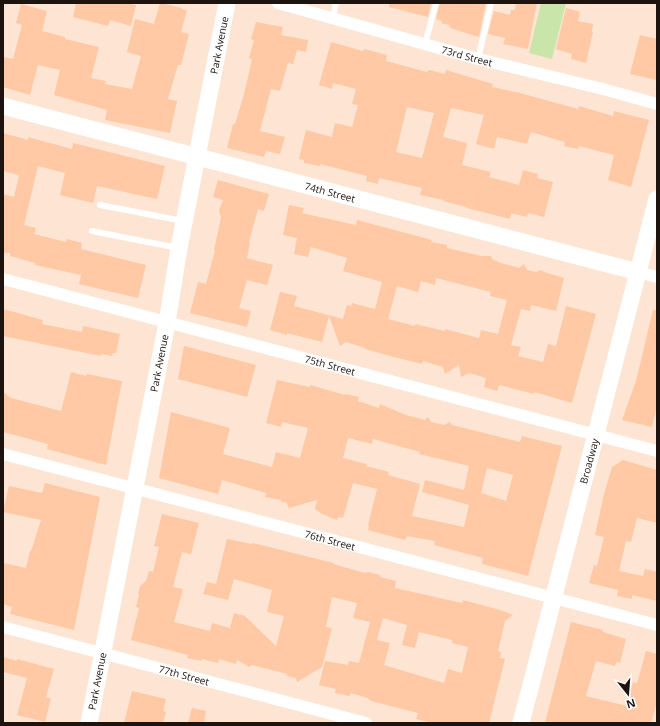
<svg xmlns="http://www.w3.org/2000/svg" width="660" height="726" viewBox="0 0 660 726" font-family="'Open Sans',sans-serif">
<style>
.green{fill:#cae5aa}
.building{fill:#fec9a4;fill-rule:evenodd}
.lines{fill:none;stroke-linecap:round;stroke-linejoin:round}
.lane{stroke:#fff;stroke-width:6}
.street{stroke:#fff;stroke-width:12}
.secondary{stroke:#fff;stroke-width:17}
.labels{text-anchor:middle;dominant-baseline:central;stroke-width:3;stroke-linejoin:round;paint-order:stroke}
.street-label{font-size:10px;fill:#1d140f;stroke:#fff}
</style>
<rect width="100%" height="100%" fill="#fde4d3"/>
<path class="green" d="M541,3H566L552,59L529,53Z"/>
<path class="building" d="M76,3H127L136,5L131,26L110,20L108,26L73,17Z
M160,3L182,8V9L187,10L181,32L189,34L181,65H178L168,99L177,101L170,133L105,120L107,110L54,95L60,70L38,65L30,95L3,87V57L13,59L22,25L16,23L21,4L47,11L42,31L65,37V39L99,47L91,78L106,81L105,84L132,89L141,56L127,52L135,19L154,24Z
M389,3H431L428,17L389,7Z
M440,3H486L479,37L450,28L449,25L441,23L442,21L436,19Z
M516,3H537L528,49L503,44L505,38L488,34L494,11L510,15L511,10H515Z
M566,8L580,12L578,21L593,24L592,32H593L586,63L571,59L572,54L556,49Z
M256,22L283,27L281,35L308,40L306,52L297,50L293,64L288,63L280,91L271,89L260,131L285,137L280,154L266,151L264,157L227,148L233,124H235L244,94L252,59L249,58L254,40L251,39Z
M640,35L657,39V80L630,74Z
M331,42L363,51L364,49L387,55L386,61L427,72L429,70L445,74L446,70L493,84L492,87L520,93L578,109L579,106L613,116L614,111L649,120L631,187L608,180L614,155L579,146L578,149L564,146L565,142L531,132L527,144L497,137L494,149L476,144L484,115L451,108L443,137L467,143L462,165L491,172L489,177L519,185L523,170L538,174L537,178L553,182L544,217L528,213L527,217L511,213L510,219L467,208V207L443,201L444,200L420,195L422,188L379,178L378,184L366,181L367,176L320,164V166L304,163V160L299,159L306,130L332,137L335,123L352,127L358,105L352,104L356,89L333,83L332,89L319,85ZM407,107L434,113L422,158L396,152Z
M3,133L28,140V137L72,149L73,143L165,166L157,199L97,186L93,203L60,195L65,173L38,166L24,225L36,228L34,234L66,242L67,239L82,243L81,249L146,265L138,298L79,284L81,275L35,265V263L10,256V253H3V194L14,197L19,175L3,171Z
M218,180L269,194L264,211L258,209L249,242H250L247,258L273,265L267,285L247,280L239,308L251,311L247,327L190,313L198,282L206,284L215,250H214L221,218L219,210L223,200L213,197Z
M289,205L304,208L302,213L356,225L357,220L432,240L431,242L447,245V248L481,256H491L493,260L498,261V262L519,268L524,264L527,270L536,272L541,270L544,272L564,278L556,311L531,305L530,311L521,309L511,345L521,347L518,356L543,362L548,344L556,346L566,306L596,314L572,403L534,392V394L499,385L497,391L484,387L486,378L469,373L461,377L459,365L445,374L443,367L423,361L422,364L394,357L365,349V348L346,342L340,346L329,316L322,342L287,333V335L270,330L280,292L297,296L294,306L343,319L347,305L351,306L352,303L375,309L382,282L343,271L347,258L311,247L308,257L294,254L297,238L283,235ZM436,278L491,292L490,296L507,300L498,334L481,330L479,338L445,329V331L415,324V326L388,319L397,286L418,292L421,281L435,285Z
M3,309L43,320L42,324L82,332L83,326L120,334L116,353H113L112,356L101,354V356L3,336Z
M653,310H657V406L652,427L622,420L636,381Z
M184,346L256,365L247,397L178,379Z
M71,372L86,376L87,374L122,381L106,465L47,449L48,444L3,432V392L11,398L61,411Z
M277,380L310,387V385L345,395V394L359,397L358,401L379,408L380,404L406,415L425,420L428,417L431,422L444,425L450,422L452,425L520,442L522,436L562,446L528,576L482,564L483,558L434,545L435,541L407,536L405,540L368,530L369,525H368L377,489L353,483L343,518L338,517L337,520L322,514L315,509L317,500L289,508L286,502H281V500L265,497L266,493L222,480L218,494L159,478L171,412L230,428L223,454L272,467L276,452L300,458L308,428L282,422L281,427L266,423ZM348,438L372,444L373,439L420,452L419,454L469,466L464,490L425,480L422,492L469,505L464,527L412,516L420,484L388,475L389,472L366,466L367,464L343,458ZM487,468L513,475L506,501L481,493Z
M623,460L657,470V523L637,518L631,542L626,541L619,571L643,576L645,569L657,572V601L632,595V599L617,596L618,590L589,583L594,565L597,566L604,537L595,535L604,494L612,467Z
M45,483L100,497L74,630L10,614L12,607L3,604V563L26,568L30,551H31L41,520L3,512L9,486L42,493Z
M162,514L199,523L191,554L182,552L173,587L183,589L174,622L210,631L212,623L230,628L234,613L245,616L276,646L284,616L267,612L272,590L234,579L228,600L203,594L207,582L216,584L227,539L252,544L253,543L333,563V564L365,573L368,572L380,575V577L396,581L395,588L462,603L463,600L500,610L513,615L505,621L498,651L501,652L500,658L505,659L489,723H432L416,719L418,713L375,702L369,700L368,698L350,693V696L335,693L336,689L319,685L325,661L348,665L349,661L359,663L370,622L353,618L357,603L332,597L326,627L332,628L322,667L297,682L296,678L287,676V674L252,665L249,667L237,660L236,664L219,659L218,663L202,659V661L187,658L188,655L131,640L139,608L136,607L139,594H138L140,586L146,581L149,571L153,572L159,547L154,546ZM383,618L407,625L402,645L415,648L419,632L452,640V643L468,647L462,673L448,669L444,683L384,665L390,643L377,640Z
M571,622L603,630V632L626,639L620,663L616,662L615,666L596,661L586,696L627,706L633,682L637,683L646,651L657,654V703L651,723H545Z
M3,657L17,661V659L54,669L46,697L51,698L45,722L17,715L27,678L3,672Z
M132,691L166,699L163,711L166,712L163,723H124Z
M192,708L206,711L204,723H188Z"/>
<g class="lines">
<path class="lane" d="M333,18L336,3
M425,44L436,3
M478,59L491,3
M100,205L183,221
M92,231L178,248"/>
<path class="street" d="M278,3L478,59L603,89L657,104
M638,272L657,277
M3,279L657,451
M3,454L657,625
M3,627L366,723"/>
<path class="secondary" d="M3,106L638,272
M89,723L167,323L179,248L227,3
M521,723L657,199"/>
</g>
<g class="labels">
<g class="street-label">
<text transform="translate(219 45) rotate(-79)">Park Avenue</text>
<text transform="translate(467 56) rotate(15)">73rd Street</text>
<text transform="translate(330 192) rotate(15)">74th Street</text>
<text transform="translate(159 363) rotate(-79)">Park Avenue</text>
<text transform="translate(330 365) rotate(15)">75th Street</text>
<text transform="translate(589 461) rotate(-75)">Broadway</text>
<text transform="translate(330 540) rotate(15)">76th Street</text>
<text transform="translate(184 675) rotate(15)">77th Street</text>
<text transform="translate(97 681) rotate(-79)">Park Avenue</text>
</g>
</g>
<rect width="660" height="726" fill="none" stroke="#1d140f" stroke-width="8"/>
<g transform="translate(628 694) rotate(163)" stroke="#ffffff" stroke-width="3" paint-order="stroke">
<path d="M0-3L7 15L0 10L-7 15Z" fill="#1d140f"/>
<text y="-6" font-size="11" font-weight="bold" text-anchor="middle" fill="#1d140f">N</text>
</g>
</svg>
